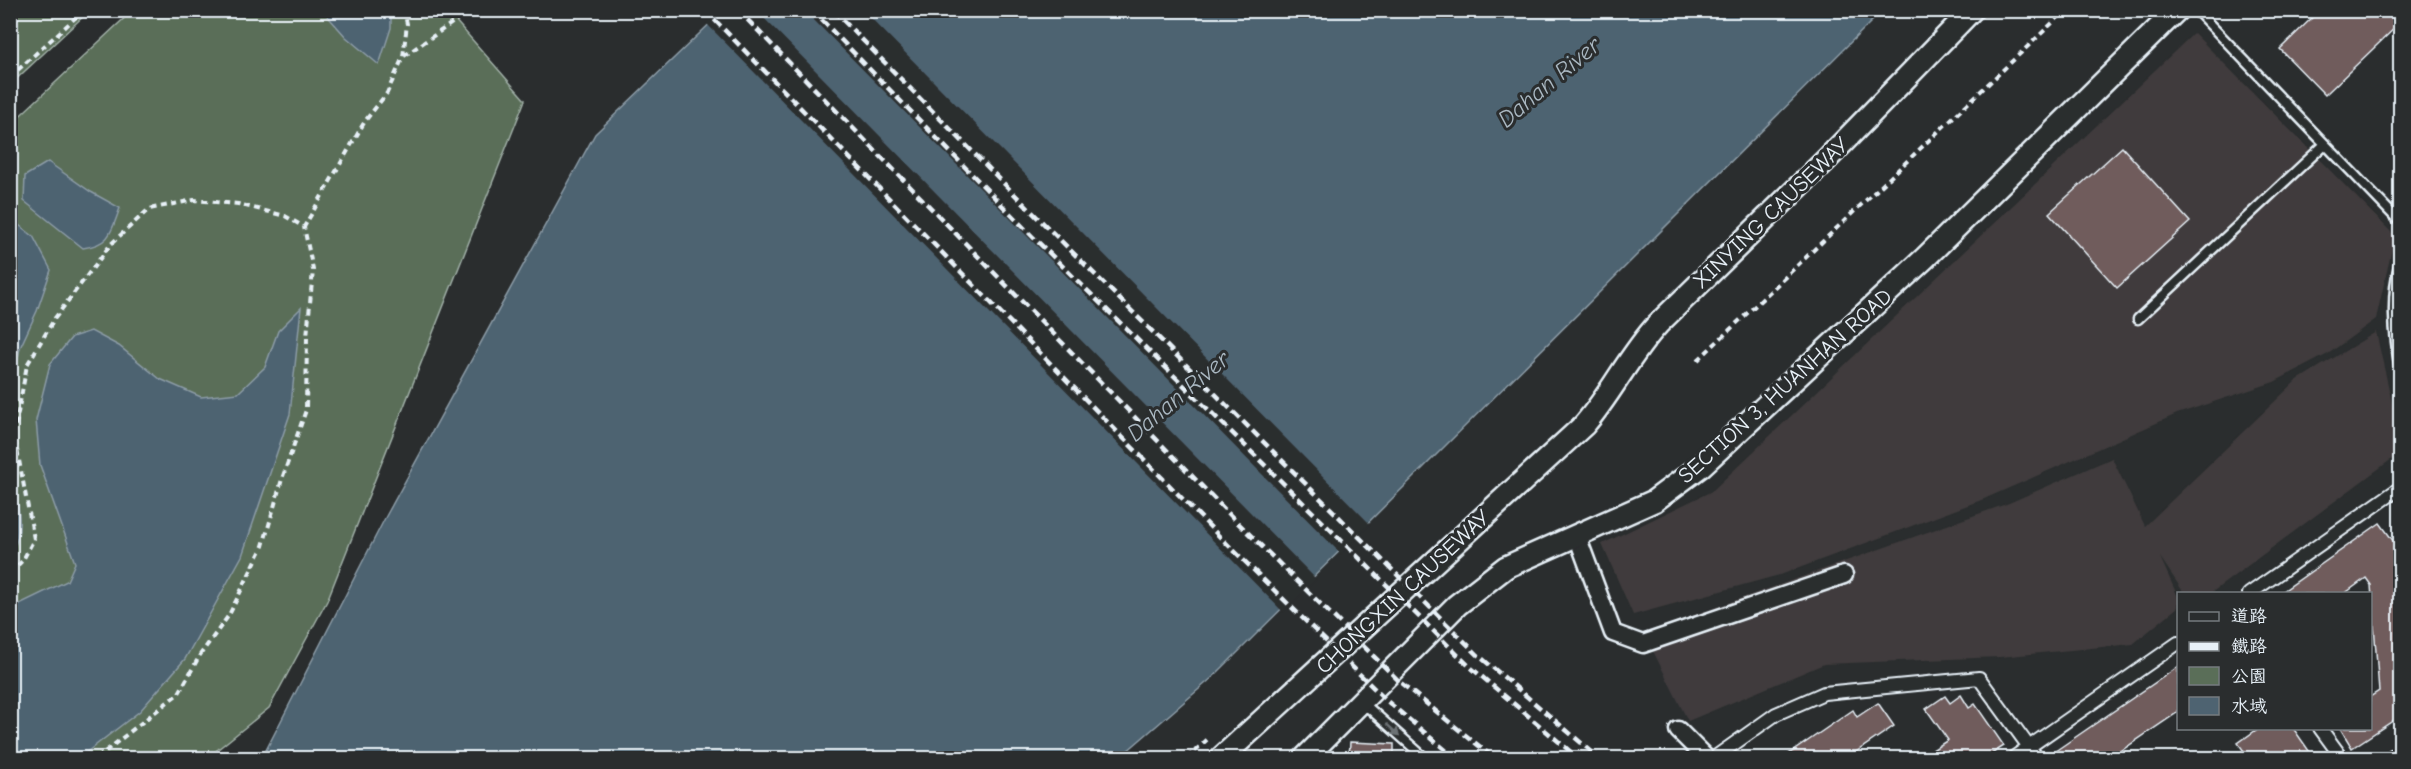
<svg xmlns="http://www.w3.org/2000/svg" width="2411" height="769" viewBox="0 0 2411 769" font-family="'Comic Neue','LXGW WenKai TC',sans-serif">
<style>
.built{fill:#3f3b3c}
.green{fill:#5a6e58;stroke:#a1b0a8;stroke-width:1.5}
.water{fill:#4e6371;stroke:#8c9ca7;stroke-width:1.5}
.pier{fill:#2a2d2e}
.building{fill:#6f5c5c;stroke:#e8f1f8;stroke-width:1.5}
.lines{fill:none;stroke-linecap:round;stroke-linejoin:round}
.service-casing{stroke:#e8f1f8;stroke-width:13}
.pedestrian-casing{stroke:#e8f1f8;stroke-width:16}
.minor-casing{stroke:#e8f1f8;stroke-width:21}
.tertiary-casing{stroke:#e8f1f8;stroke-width:26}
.path{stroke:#e8f1f8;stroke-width:4;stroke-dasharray:6 4.5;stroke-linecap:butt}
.service{stroke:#2a2d2e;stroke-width:8}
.pedestrian{stroke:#2a2d2e;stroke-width:12}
.minor{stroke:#2a2d2e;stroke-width:16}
.tertiary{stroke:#2a2d2e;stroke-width:21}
.rail{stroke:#e8f1f8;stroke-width:4.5;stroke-dasharray:9 4.5;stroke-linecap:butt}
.oneway{fill:#6c7275}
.labels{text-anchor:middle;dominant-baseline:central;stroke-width:6;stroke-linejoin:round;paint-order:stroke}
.street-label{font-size:22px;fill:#e8f1f8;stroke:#2a2d2e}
.water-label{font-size:24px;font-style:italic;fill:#aab8c2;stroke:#2a2d2e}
</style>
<rect width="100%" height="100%" fill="#2a2d2e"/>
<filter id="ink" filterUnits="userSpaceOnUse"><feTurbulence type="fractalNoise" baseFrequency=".0167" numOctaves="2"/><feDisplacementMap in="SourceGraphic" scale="12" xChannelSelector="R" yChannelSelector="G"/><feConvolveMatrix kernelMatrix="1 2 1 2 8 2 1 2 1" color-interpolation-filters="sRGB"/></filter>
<g filter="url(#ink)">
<path class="built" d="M2194,33L2395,236L2376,319L2328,354L2274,382L2177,414L1984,499L1783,574L1633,615L1602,544L1712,491Z
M2376,332L2400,438V453L2211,593H2184L2160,557L2178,597V607L2133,644L2000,657L1824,664L1688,721L1644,633L2009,503L2112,458L2145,526L2296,381Z"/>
<path class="green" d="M11,10H89V11L11,84Z
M132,11H447L525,100L327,601L269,708L207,758H11L10,125Z"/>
<path class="water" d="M323,11H391V28L379,65L346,37Z
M723,11H1882L1213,677L1119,758H262L385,518L595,134Z
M48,162L91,192L120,208C111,232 111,244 83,248L24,201L25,176Z
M11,219L33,236L51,270L37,311L20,348L11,390Z
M301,308L290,414L242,556L185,659L140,711L79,758H11V608L67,581L75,563L40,465L36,420L50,364L72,337L91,331L119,346L160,379L201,397L238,393L265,367L278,331Z
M10,479C19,501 25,532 11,553Z"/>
<path class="pier" d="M719,10L757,11L1316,579L1283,612L706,23Z
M805,11H864L1370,524L1341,554Z"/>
<path class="building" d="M2320,10H2400V23L2325,95L2280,49Z
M2122,147L2190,222L2117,288L2049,213Z
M2380,523L2400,550V556L2395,560L2397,577L2400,578V716L2352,748L2340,728H2370V697L2379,691L2371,585L2366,578L2344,594H2279Z
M2178,667V712L2118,753L2122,758H2050L2048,756Z
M1961,695L1969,708L1975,704L2004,746L1985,758H1920L1948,740L1926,709L1945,696L1950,703Z
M1878,703L1894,726L1847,758H1783L1853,710L1857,717Z
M2259,728H2293L2314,758H2249L2238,743Z
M1350,742L1394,744V758H1349Z"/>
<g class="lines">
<g class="service-casing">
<path id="service" d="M2196,10L2400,222
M2400,261C2390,298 2394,334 2400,371
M2138,319L2325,144
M1362,702L1425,758"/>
</g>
<g class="pedestrian-casing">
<path id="pedestrian" d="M2249,594L2400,488
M2320,728L2342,758
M1714,758L1776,714L1824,693L1979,678L2037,758
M2013,758L2178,643"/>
</g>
<g class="minor-casing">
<path id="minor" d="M1577,536L1613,633L1643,644L1844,575
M1678,730L1706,758
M2394,758L2400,754"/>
</g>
<g class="tertiary-casing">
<path id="tertiary" d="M1221,758L1584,425C1612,393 1629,355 1658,324L1826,160L1972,10
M1305,758L1457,605L1506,567L1654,501L1701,466L1925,258L2177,10"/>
</g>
<path class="path" d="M404,56L471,10
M10,77L84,10
M1698,360L2066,10
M10,573L23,560L34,539L14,434L27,365L55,318L111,244L149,209L194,200L238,204L285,216L304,227L365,121L387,93L403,57L407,24L404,10
M97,758L179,693L200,655L229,615L263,546L282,479L306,410L307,337L313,270L304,227
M1187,758L1209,738"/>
<use href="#service" class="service"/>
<use href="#pedestrian" class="pedestrian"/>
<use href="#minor" class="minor"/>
<use href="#tertiary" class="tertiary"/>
<path class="rail" d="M705,10L1218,535L1387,701L1455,758
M738,10L1235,520L1401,683L1494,758
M812,10L1032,236L1468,665L1578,758
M833,10L1028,208L1478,655L1599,758"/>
</g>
<defs><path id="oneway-solid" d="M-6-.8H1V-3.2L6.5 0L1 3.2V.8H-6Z" transform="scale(1.5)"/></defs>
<use class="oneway" href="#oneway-solid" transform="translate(1393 730) rotate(42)"/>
</g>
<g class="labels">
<g class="street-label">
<text transform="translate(1771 213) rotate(-44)">XINYING CAUSEWAY</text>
<text transform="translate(1785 386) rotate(-42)">SECTION 3, HUANHAN ROAD</text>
<text transform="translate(1403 592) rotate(-43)">CHONGXIN CAUSEWAY</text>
</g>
<g class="water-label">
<text transform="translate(1549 82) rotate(-40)">Dahan River</text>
<text transform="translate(1178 396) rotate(-40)">Dahan River</text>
</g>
</g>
<rect width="2411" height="769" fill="none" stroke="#2a2d2e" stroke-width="36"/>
<rect x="18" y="18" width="2375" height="733" fill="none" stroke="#e8f1f8" stroke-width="2" filter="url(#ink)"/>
<rect x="2177" y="592" width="195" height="138" fill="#2a2d2e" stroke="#767b7f" stroke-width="1.5"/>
<rect x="2189" y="612" width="30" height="9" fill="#2a2d2e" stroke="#767b7f" stroke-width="1.5"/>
<text x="2231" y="622" font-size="18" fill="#e8f1f8">道路</text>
<rect x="2189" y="642" width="30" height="9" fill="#e8f1f8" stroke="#767b7f" stroke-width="1.5"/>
<text x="2231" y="652" font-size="18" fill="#e8f1f8">鐵路</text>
<rect x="2189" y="667" width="30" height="18" fill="#5a6e58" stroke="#767b7f" stroke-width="1.5"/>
<text x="2231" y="682" font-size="18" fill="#e8f1f8">公園</text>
<rect x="2189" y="697" width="30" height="18" fill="#4e6371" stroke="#767b7f" stroke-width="1.5"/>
<text x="2231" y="712" font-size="18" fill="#e8f1f8">水域</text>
</svg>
